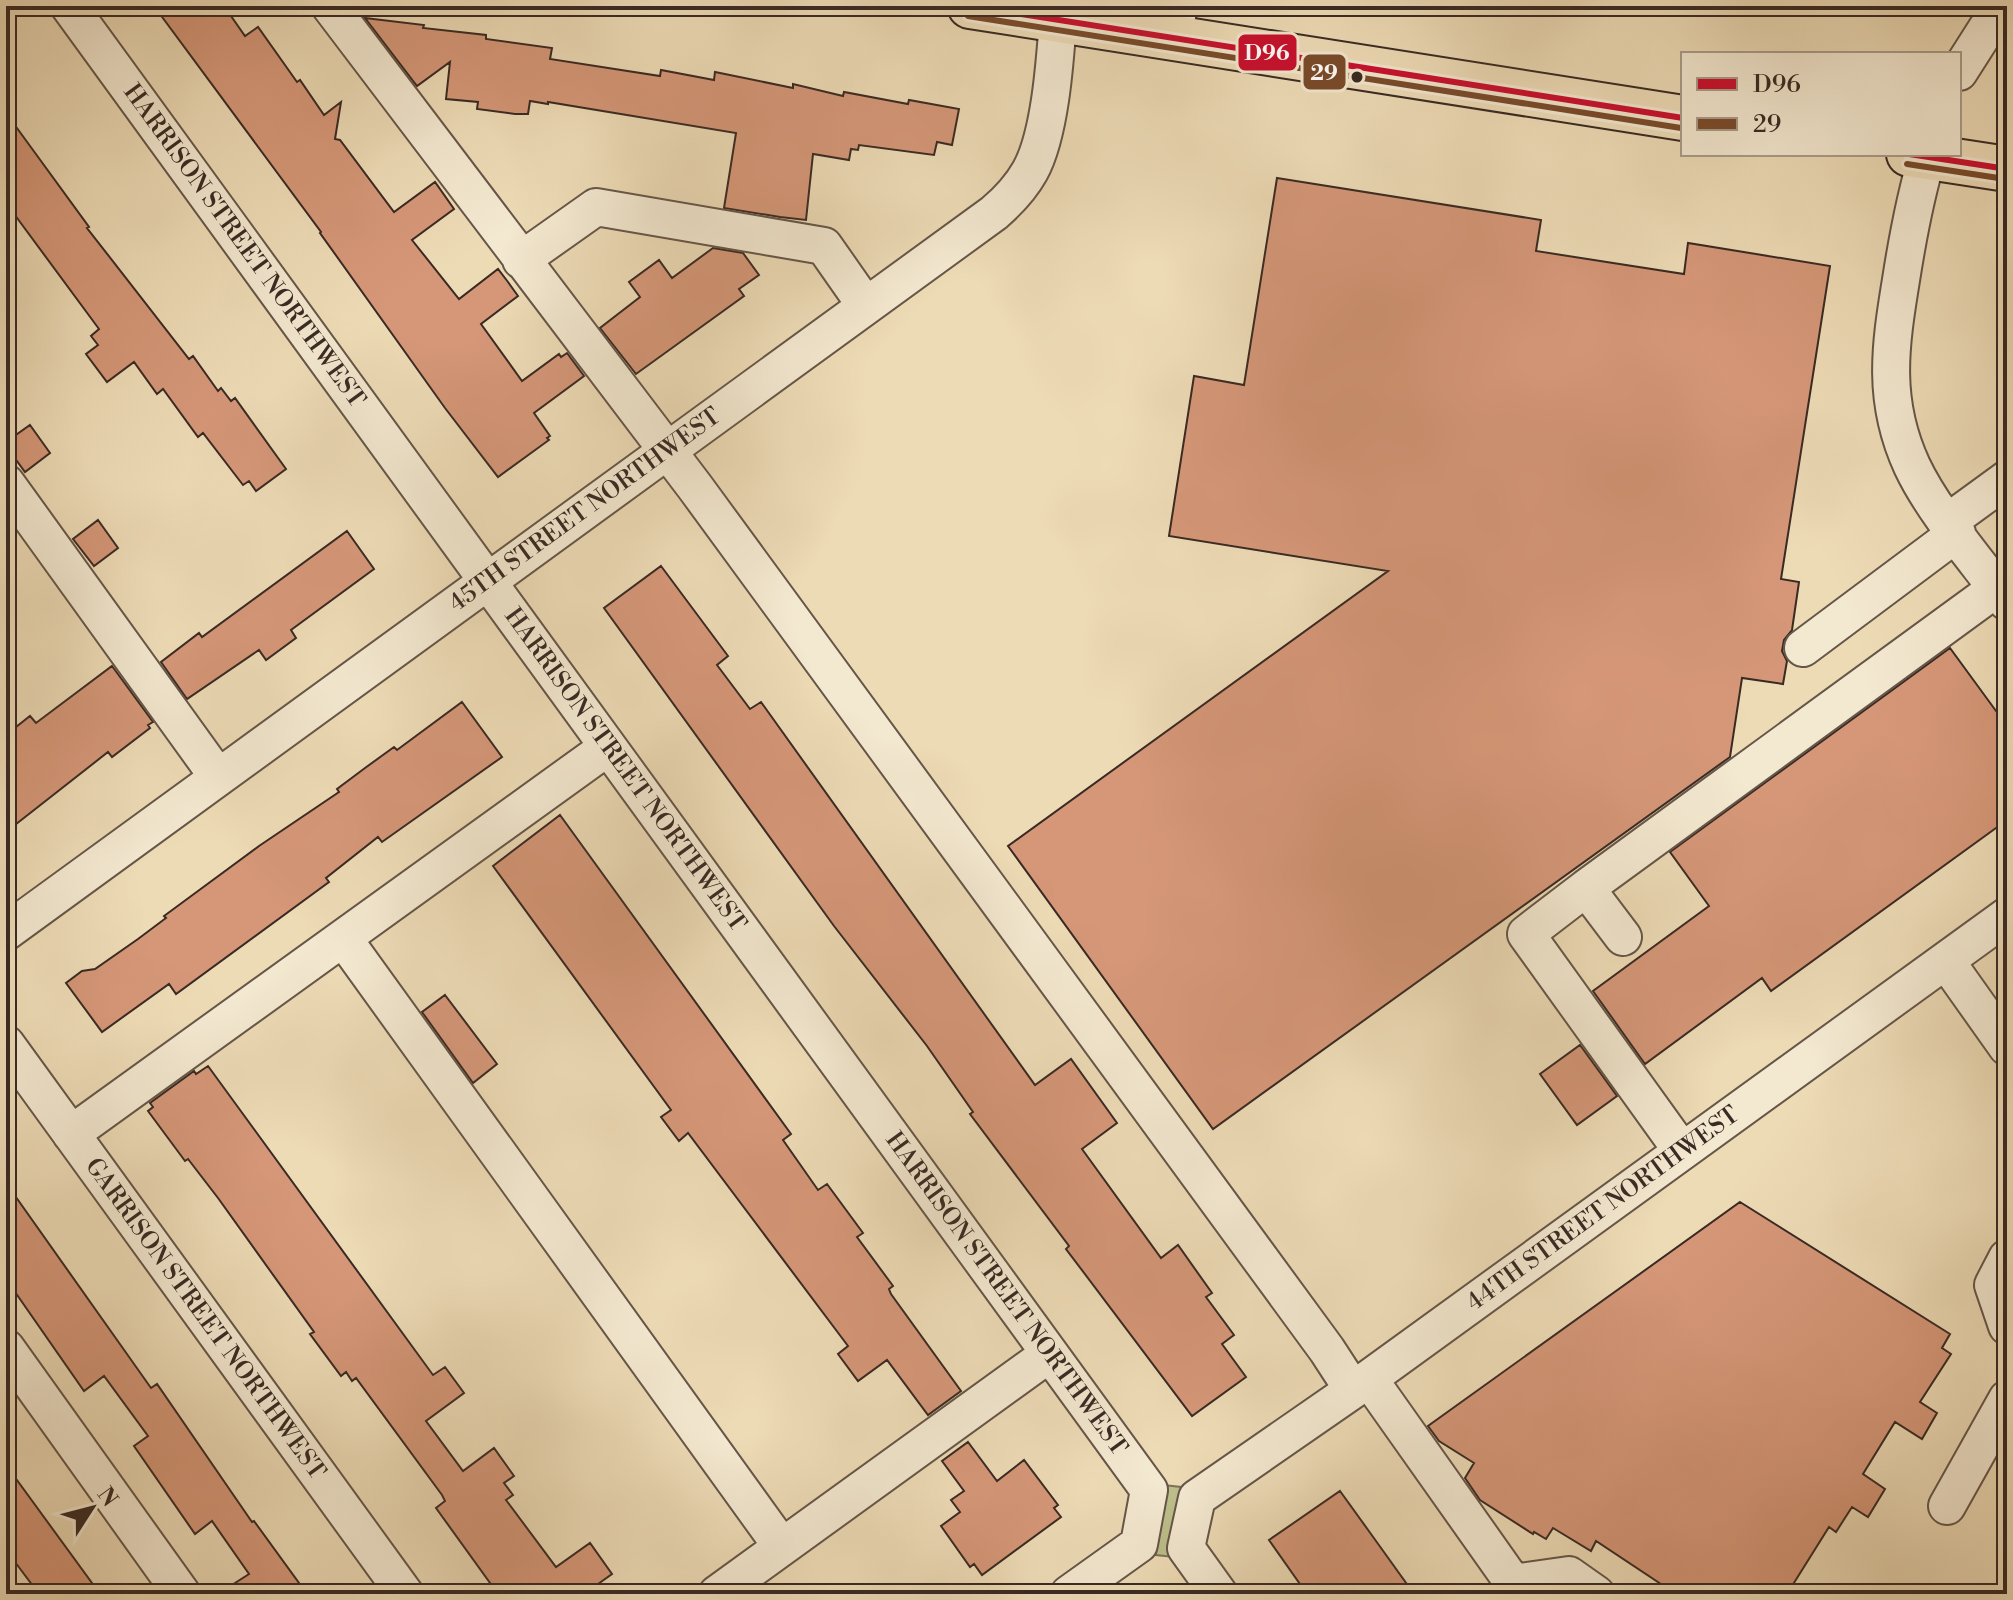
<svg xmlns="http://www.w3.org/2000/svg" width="2013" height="1600" font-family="'Libre Bodoni',serif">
  <rect width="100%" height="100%" fill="#eddbb6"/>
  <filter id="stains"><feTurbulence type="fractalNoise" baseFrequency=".0025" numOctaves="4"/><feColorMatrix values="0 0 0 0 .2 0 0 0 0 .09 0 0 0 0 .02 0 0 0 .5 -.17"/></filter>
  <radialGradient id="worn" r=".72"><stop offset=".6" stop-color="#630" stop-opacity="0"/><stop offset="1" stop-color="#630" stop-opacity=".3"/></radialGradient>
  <!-- green -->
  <path fill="#bcbf8b" stroke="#7a7458" stroke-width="2" d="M1163 1485 1181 1487 1174 1557 1156 1555Z"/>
  <!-- building -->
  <path fill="#d59778" stroke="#392a24" stroke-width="2" d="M154 6H224L245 36 258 27 297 82 300 80 324 115 341 102 335 139 340 140 394 212 435 182 454 209 412 240 459 299 498 269 508 282 518 296 481 324 522 381 559 354 561 357 567 353 584 376 534 413 550 436 547 438 549 440 498 477 445 408 320 233 321 232Z
    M365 18 424 25 423 28 486 35V39L552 48 550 59 660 76 661 70 714 80 715 72 793 88V84L843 96 844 92 908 104 909 100 959 109 952 145 937 142 934 155 859 145 858 150 851 149 849 160 813 154 806 220 780 217 724 208 736 133 548 102V104L530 101 528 114H515L477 109 478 102 446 99 450 62 417 86Z
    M6 113 89 227 87 228 189 359 193 356 218 391 221 388 231 401 235 398 286 469 256 491 249 481 243 485 203 433 198 437 163 389 157 394 134 362 107 382 86 354 98 345 91 336 99 329 6 203Z
    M1277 178 1541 220 1536 251 1684 274 1688 243 1830 266 1781 579 1799 582 1792 630 1784 640 1782 651 1787 661 1783 684 1742 678 1730 757 1213 1129 1008 846 1388 571 1169 536 1194 376 1244 385Z
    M713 248 743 253 759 275 739 289 744 296 636 374 600 328 640 297 629 282 659 260 672 278Z
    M30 425 50 453 25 472 6 446V442Z
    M98 520 118 548 94 566 73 539Z
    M347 531 374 569 291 630 296 638 266 660 259 650 187 699 161 662 199 633 202 637Z
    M661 566 728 656 717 665 750 709 761 702 1035 1085 1071 1059 1117 1123 1082 1149 1161 1258 1178 1245 1212 1293 1206 1297 1234 1335 1222 1344 1246 1377 1192 1416 1066 1249 1069 1246 970 1114 973 1112 927 1046 834 926 604 608Z
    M1950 648 2007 726V820L1771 991 1762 978 1645 1064 1593 991 1709 906 1670 852Z
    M112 666 153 722 148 725 150 728 112 757 108 752 6 832V735L30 716 36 723Z
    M462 702 502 757 382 842 378 837 326 878 329 882 176 994 169 984 102 1032 66 983 82 971 95 969 138 939 166 918 164 916 259 846 339 792 337 789 365 768 394 747 397 750Z
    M560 815 791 1134 783 1140 818 1190 827 1184 863 1233 857 1237 893 1286 889 1289 891 1294 961 1391 928 1415 887 1360 858 1381 838 1354 848 1346 688 1133 679 1141 661 1117 671 1110 493 866Z
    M445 995 497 1064 473 1083 422 1012Z
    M1580 1045 1617 1096 1577 1125 1540 1074Z
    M208 1066 433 1375 445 1367 464 1393 426 1421 463 1471 494 1448 514 1476 504 1483 513 1495 506 1500 556 1567 590 1543 612 1574 584 1594H498L436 1508 445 1501 442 1495 356 1378 352 1381 346 1372 341 1376 310 1334 314 1332 218 1198 188 1159 185 1161 148 1111 153 1107 150 1103 194 1071 196 1074Z
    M6 1183 151 1388 157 1384 252 1522 254 1521 307 1594H218L249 1574 212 1521 195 1534 134 1446 148 1436 104 1376 84 1391 6 1279Z
    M1740 1202 1950 1334 1942 1348 1951 1354 1920 1402 1937 1413 1922 1439 1895 1422 1863 1474 1885 1489 1868 1517 1852 1507 1836 1532 1829 1527 1787 1594H1676L1596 1541 1591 1551 1553 1528 1546 1539 1534 1532 1533 1534 1480 1500 1465 1478 1474 1463 1439 1441 1428 1426Z
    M968 1442 997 1481 1024 1460 1058 1505 1054 1508 1061 1517 982 1575 974 1564 970 1567 941 1526 960 1512 951 1500 964 1491 942 1461Z
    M6 1465 100 1594H39L6 1550Z
    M1340 1491 1371 1534 1414 1594H1307L1269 1540Z"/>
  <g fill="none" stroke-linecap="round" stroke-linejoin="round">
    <!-- minor casing -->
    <g stroke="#665648" stroke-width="40">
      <path id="minor" d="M69 6 1149 1490 1139 1544 1069 1594
        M330 6 695 487 1327 1350 1353 1390
        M1173 38 1179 6
        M1959 72 2001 6
        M1928 154C1915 197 1908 235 1901 280 1890 347 1882 401 1912 466 1933 511 1977 561 2007 602
        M521 260 596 207 824 246 866 306
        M6 483 218 777
        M1948 522 2007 479
        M1803 648 1957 533
        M1586 888 1526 934 1682 1151
        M6 932 994 213C1008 201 1021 187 1030 171 1050 135 1055 62 1058 19
        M1623 937 1586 888 1997 588
        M343 938 782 1547
        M1946 961 2007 1047
        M6 1044 405 1594
        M71 1134 608 747
        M2007 1258 1993 1285 2007 1326
        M6 1348 182 1594
        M1369 1379 1521 1594
        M1947 1506 2007 1399
        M1513 1583 1569 1575 1596 1594
        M717 1594 1049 1354
        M1219 1594 1186 1548 1197 1498 1353 1390 2007 916"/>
    </g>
    <!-- major casing -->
    <g stroke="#392a24" stroke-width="48">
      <path id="major" d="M970 6 1683 118
        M1909 154 2007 169"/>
    </g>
    <!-- path -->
    <path stroke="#392a24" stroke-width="5" stroke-dasharray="6 4" stroke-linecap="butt" d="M1497 13 1499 6"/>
    <!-- minor -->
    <use href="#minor" stroke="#f3e8d0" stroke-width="36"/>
    <!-- major -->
    <use href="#major" stroke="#eddbb6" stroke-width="44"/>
    <!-- bus-1 casing -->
    <g stroke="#f3e8d0" stroke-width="12">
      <path id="bus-1" d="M970 6 1683 118
        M1909 154 2007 169"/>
    </g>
    <!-- bus-2 casing -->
    <g stroke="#f3e8d0" stroke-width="12">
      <path id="bus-2" d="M968 16 1681 128
        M1907 164 2005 179"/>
    </g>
    <!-- bus-1 -->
    <use href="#bus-1" stroke="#c8102e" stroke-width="6"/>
    <!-- bus-2 -->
    <use href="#bus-2" stroke="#7a4b2a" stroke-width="6"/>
  </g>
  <!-- markers -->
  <circle fill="#392a24" stroke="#f3e8d0" stroke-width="3" cx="1357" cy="77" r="7"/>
  <g text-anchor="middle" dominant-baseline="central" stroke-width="6" stroke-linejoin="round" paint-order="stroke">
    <!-- street labels -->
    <g font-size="24" fill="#392a24" stroke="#f3e8d0">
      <text transform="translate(244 246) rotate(54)">HARRISON STREET NORTHWEST</text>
      <text transform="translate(585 510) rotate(-36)">45TH STREET NORTHWEST</text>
      <text transform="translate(625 770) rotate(54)">HARRISON STREET NORTHWEST</text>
      <text transform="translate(1603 1209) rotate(-36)">44TH STREET NORTHWEST</text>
      <text transform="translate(1006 1294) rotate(54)">HARRISON STREET NORTHWEST</text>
      <text transform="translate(205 1319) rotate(54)">GARRISON STREET NORTHWEST</text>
    </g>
  </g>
  <g stroke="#f3e8d0" stroke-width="3">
    <rect x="1237" y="33" width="61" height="39" rx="8" fill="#c8102e"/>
    <rect x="1302" y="53" width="45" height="38" rx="8" fill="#7a4b2a"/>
  </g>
  <g font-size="22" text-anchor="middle" font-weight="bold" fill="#fff">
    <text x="1267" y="60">D96</text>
    <text x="1324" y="80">29</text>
  </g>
  <!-- margin -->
  <rect width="2013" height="1600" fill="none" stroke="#eddbb6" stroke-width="32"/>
  <rect x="8" y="8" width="1997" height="1584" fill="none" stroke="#392a24" stroke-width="4"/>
  <rect x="16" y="16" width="1981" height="1568" fill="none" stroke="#392a24" stroke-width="2"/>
  <!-- legend -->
  <rect x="1681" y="52" width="280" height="104" fill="#f3e8d0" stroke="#a99c8b" stroke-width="2"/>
  <rect x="1697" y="78" width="40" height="12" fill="#c8102e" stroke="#a99c8b" stroke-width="2"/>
  <text x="1753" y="92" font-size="24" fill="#392a24">D96</text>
  <rect x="1697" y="118" width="40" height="12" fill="#7a4b2a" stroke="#a99c8b" stroke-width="2"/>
  <text x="1753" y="132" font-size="24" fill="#392a24">29</text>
  <!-- north arrow -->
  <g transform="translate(92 1508) rotate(54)" stroke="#f3e8d0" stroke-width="6" paint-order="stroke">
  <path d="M0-6L14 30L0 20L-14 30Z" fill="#392a24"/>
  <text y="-12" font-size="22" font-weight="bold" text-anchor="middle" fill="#392a24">N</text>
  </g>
  <rect width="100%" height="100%" filter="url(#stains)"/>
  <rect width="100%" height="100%" fill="url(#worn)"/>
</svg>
